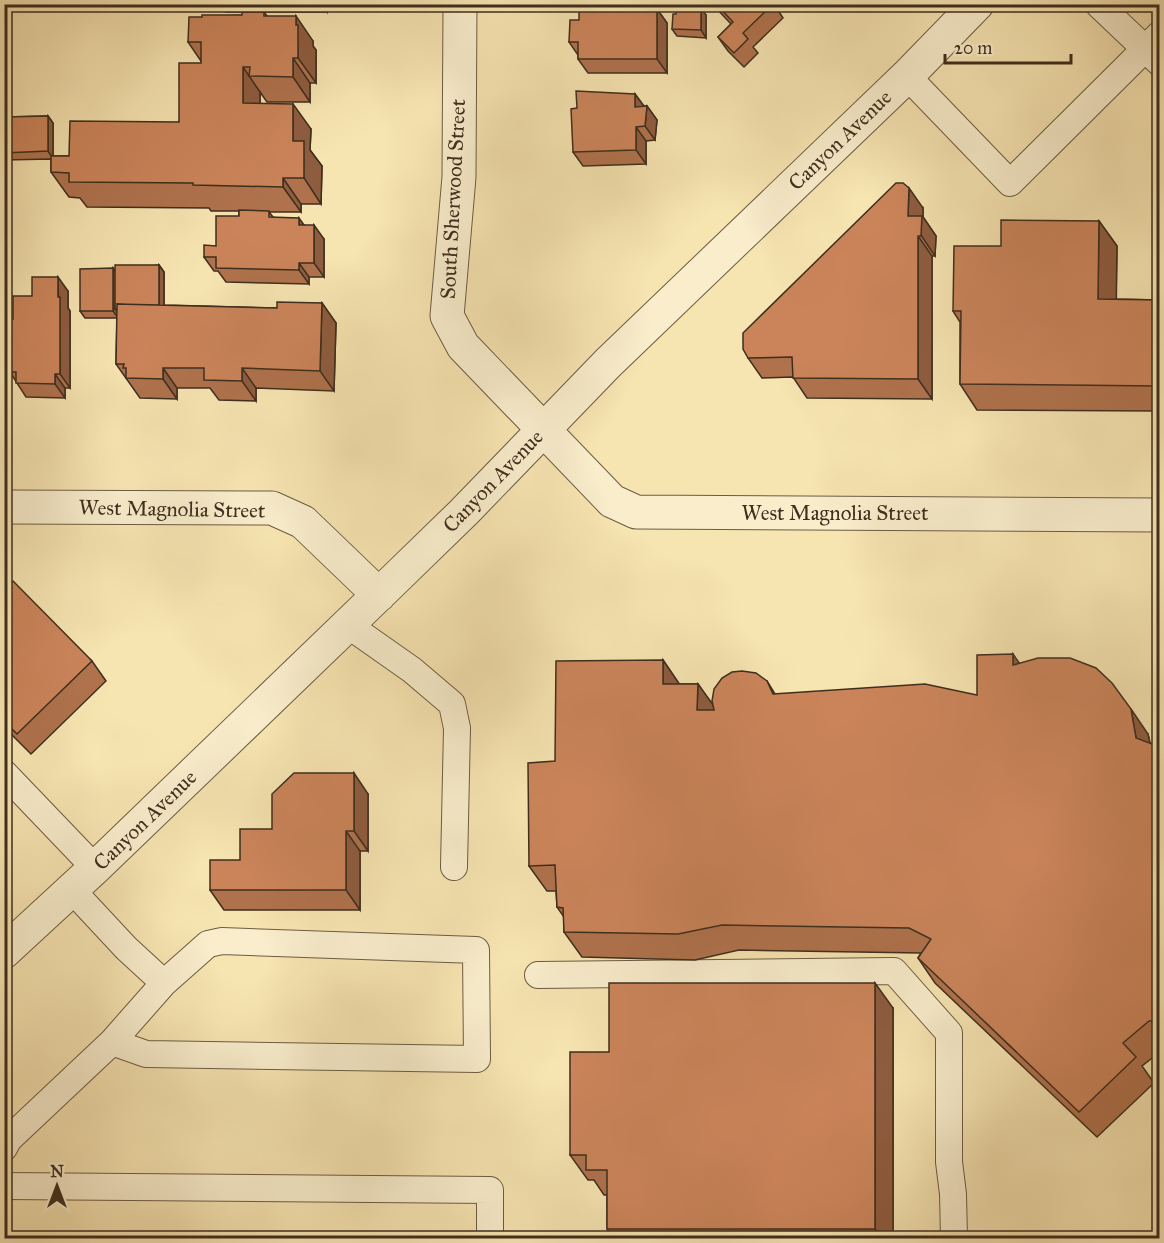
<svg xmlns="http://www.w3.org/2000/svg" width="1164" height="1243" font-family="'IM FELL Great Primer',serif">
  <rect width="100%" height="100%" fill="#f6e4b1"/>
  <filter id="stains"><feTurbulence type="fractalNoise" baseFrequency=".00333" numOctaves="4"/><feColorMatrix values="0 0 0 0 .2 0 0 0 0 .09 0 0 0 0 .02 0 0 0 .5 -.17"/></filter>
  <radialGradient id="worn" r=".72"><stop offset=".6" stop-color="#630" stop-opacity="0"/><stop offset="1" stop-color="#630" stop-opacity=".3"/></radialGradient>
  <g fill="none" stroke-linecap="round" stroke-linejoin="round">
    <!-- service casing -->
    <g stroke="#6c5c43" stroke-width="28">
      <path id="service" d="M1098 4 1160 63
        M907 76 1010 183 1160 34
        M348 625 412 670 452 704 457 728 454 867
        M4 773 95 868
        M72 890 126 948 164 983
        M538 975 894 971 949 1033V1162L953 1194 954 1238
        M4 1148 9 1139 112 1042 164 983 208 944 222 941 476 950 477 1059 146 1054 112 1042
        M4 1186 490 1190V1238"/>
    </g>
    <!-- minor casing -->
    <g stroke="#6c5c43" stroke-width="35">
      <path id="minor" d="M460 4 459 177 447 316 463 346 612 501 636 512 1160 515
        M4 507 272 508 303 522 379 595
        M4 952 95 868 394 580 464 512 608 363 907 76 977 4"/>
    </g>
    <!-- service -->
    <use href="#service" stroke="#f9edcc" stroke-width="26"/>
    <!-- minor -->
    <use href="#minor" stroke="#f9edcc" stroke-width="33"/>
  </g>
  <!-- wall -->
  <path fill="#af724d" stroke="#3e2e1e" stroke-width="1.5" d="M221 4H327V12H226Z
    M647 4 650 9H657L667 23V73H588L578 59V55L569 42 579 20Z
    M681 4H774L783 18 753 47 758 53 744 67 728 51 718 37 731 24 715 7H683Z
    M264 12 267 16 313 41V46L316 50V83H310V102H267L260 92V103L311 129 310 150 322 166 321 204H301V212H269L273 217 304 225 324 239V277H309V284L226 282 218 271H214L204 257 216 246 239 216V211H211L209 208 87 207 80 198 69 197 51 172V159L4 160V117L48 116 53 123V156H69L179 122 201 63V61L188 42 202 17 242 15Z
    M706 15V38L677 36 672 29Z
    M635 94 644 106H647L657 120 655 140 646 141V164L583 166 573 152Z
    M923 208V217L936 236 935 256H932V399L807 398 793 377 762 378 748 358Z
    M1099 221 1117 246 1116 299 1160 300V411L977 410 960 384V322L953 311 1001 246Z
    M159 265 164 272V305L277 308 322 303 336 323 334 391 256 388V401L219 400 210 388H177V399L140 398 116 364 117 318H85L80 311 113 268 115 271Z
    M68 291V308L70 311V388H65V398L26 397 10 372 13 319 32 296Z
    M4 589 92 661 106 681 31 754 4 727Z
    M663 660 679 684H698L713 706 767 681 775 694 977 695 1019 663 1148 734 1150 743 1160 747V1052L1142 1066 1154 1083 1097 1137 935 983 918 958 921 953 739 950 695 960 582 957 564 932V917L557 907 556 891H547L529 866 555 761Z
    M4 790 11 800 4 807Z
    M368 794V851H360V910H224L210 890 272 829Z
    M893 1008V1239H614L607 1229V1195H604L594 1180H588L570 1155 609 1052Z"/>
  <!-- shaded-wall -->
  <path fill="#8e5c3f" stroke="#3e2e1e" stroke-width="1.5" d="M322 4H327V12Z
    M701 8 706 15V38L701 30Z
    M657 9 667 23V73L657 59Z
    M296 16 313 41V46L316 50V83L298 58Z
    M293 58 310 83V102L293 77Z
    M243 67 260 92V128L243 103Z
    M635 94 645 108 635 107Z
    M293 104 311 129 310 150 322 166 321 204 304 178 293 141Z
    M647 106 657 120 655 140 645 126Z
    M48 116 53 123V159L48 151Z
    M636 127 646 141V164L636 150Z
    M283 178 301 204V212L283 187Z
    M909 188 923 208V217L936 236 935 256 908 216Z
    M299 218 309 232 299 225Z
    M1099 221 1117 246 1116 325 1098 299Z
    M314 225 324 239V277L314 263Z
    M918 236 932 256V399L918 379Z
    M299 263 309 277V284L299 270Z
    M159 265 164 272V316L159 309Z
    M113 268 118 275 115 309 118 313V318L113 311Z
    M58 277 68 291V308L70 311V388L60 374Z
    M322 303 336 323 334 391 320 371Z
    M163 368 177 388V399L163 379Z
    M242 368 256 388V401L242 381Z
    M55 374 65 388V398L55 384Z
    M1013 654 1031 680 1013 665Z
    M663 660 680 685 663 684Z
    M698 684 716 709 714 735 697 710Z
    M1131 709 1148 734 1154 763 1136 738Z
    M354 773 368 794V851L354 831Z
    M346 831 360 851V910L346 890Z
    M875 983 893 1008V1239H882L875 1229Z"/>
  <!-- building -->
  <path fill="#cb845a" stroke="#3e2e1e" stroke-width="1.5" d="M579 4H646V9H657V59H578V42H569L570 20H579Z
    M716 4H773L743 33 748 39 734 53 718 37 733 22Z
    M676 8H701V30L672 29 673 14H676Z
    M242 12H264V16H296V25H298V58H293V77L249 76 250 67H243V103L293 104V141H304V178H283V187L193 185V183L69 182V173L51 172V156H69L70 121 179 122V63H201V42H188L189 17H202V15H242Z
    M576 91 635 94V107L647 106 645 126 636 127V150L573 152 571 109 577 108Z
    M48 116V151L4 153V117Z
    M896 183H903L909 188 908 216H922L921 236H918V379L793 378 792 357 748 358 743 349V333Z
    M239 210 269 211V217L299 218V225H314V263H299V270L216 268V257H204V245L216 246V216H239Z
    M1001 220 1099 221 1098 299 1160 300V386L960 384 961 311H953L954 246H1001Z
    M115 265H159V305L117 304V309H115Z
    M113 268V311H80V269Z
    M32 277H58V297H60V374H55V384L16 383V372H10V319H13V296H32Z
    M277 302 322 303 320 371 242 368V381L204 380V368H163V379L126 378V368H123L124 364H116L117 304 277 308Z
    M13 581 92 661 17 734 4 721V589Z
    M1013 654V665L1038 658H1070L1096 668 1112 683 1131 709 1136 738 1160 747V1021H1149L1123 1043 1136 1057 1079 1112 918 958 931 939 909 928 722 925 678 934 564 932 563 908 557 907 555 865 529 866 528 763 555 761 556 661 663 660V684H698L697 710H714L712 701 714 689 722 678 732 672 742 671 756 673 767 681 773 694 925 684 977 695V655Z
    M294 773H354V831H346V890H210V860H240V829H272V794Z
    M609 983H875V1229H607V1170H586V1155H570V1052H609Z"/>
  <g text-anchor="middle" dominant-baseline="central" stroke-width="5" stroke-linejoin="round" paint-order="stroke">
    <!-- street labels -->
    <g font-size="21" fill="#3e2e1e" stroke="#f9edcc">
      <text transform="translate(840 140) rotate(-44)">Canyon Avenue</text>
      <text transform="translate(453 199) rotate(-87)">South Sherwood Street</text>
      <text transform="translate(493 481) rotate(-46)">Canyon Avenue</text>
      <text transform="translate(172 509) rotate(1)">West Magnolia Street</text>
      <text x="835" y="513">West Magnolia Street</text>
      <text transform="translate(145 820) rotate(-44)">Canyon Avenue</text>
    </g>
  </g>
  <!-- margin -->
  <rect width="1164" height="1243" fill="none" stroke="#f6e4b1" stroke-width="24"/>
  <rect x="6" y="6" width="1152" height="1231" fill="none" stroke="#3e2e1e" stroke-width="3"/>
  <rect x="12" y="12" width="1140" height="1219" fill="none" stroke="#3e2e1e" stroke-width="1.5"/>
  <!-- north arrow -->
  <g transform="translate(57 1186)" stroke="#f9edcc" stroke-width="4.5" paint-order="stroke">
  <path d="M0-4.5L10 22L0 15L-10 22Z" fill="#3e2e1e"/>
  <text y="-9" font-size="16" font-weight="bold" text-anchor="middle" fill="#3e2e1e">N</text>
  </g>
  <!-- scale -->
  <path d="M945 54v9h126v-9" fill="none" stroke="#3e2e1e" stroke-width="3"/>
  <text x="954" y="54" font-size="18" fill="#3e2e1e" stroke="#f9edcc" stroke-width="4.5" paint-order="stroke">20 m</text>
  <rect width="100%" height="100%" filter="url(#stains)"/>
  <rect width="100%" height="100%" fill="url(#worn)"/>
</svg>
